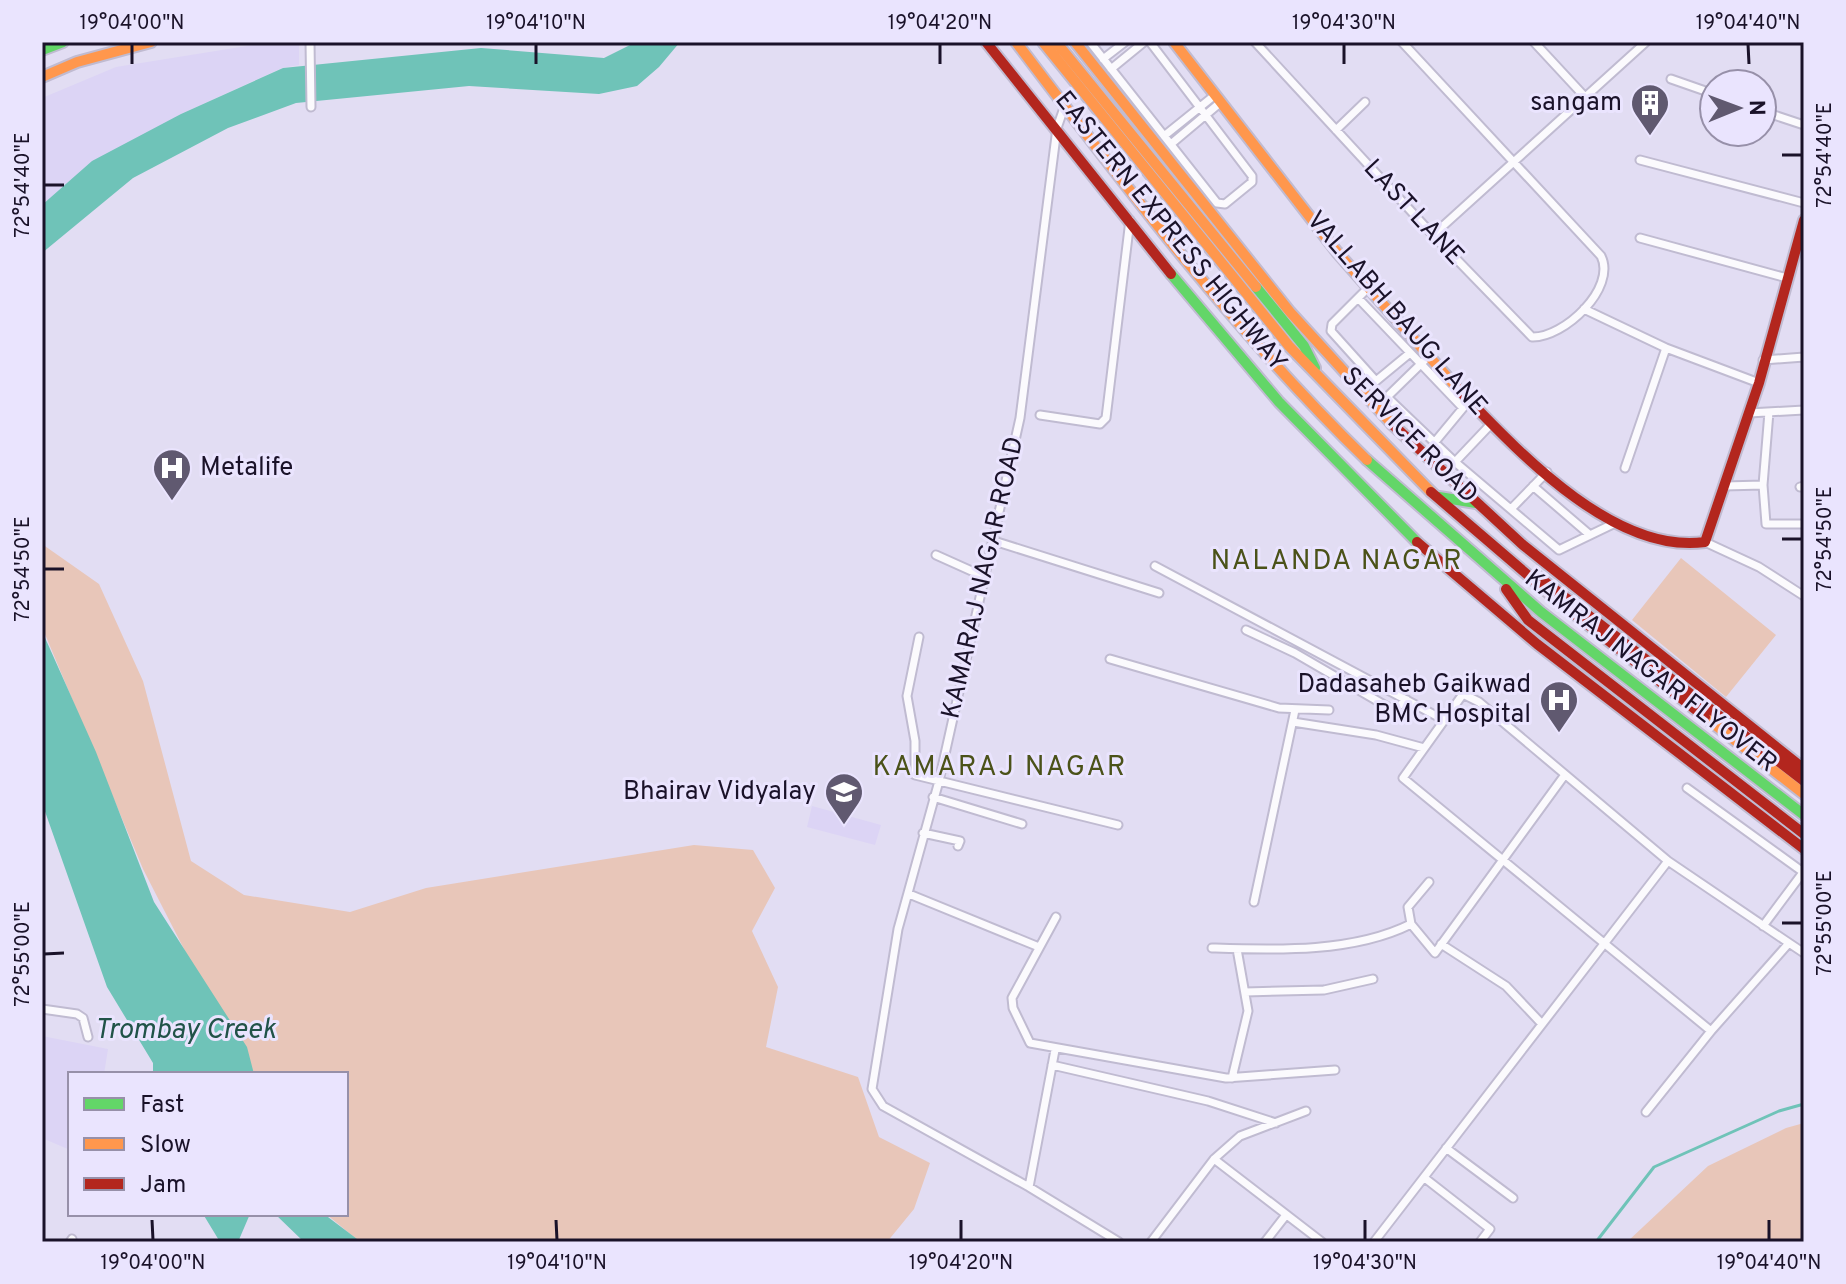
<svg xmlns="http://www.w3.org/2000/svg" width="1846" height="1284" font-family="Overpass,sans-serif">
  <rect width="100%" height="100%" fill="#e2ddf3"/>
  <!-- built -->
  <path fill="#dcd4f5" d="M272 42H299V65L282 68 181 114 42 205V98L116 67Z
    M812 806 881 825 875 845 807 827Z
    M42 1036 108 1049 104 1074H70V1150L42 1138Z"/>
  <!-- green -->
  <path fill="#e8c6b9" d="M42 544 99 584 143 681 191 861 244 895 350 912 426 888 694 845 753 850 775 888 752 931 778 987 766 1047 858 1077 879 1137 930 1163 914 1209 887 1242H360L326 1214H346V1074H248L143 869 42 627Z
    M1681 558 1776 635 1726 697 1632 620Z
    M1804 1123V1242H1627L1708 1166 1786 1128Z"/>
  <!-- water -->
  <path fill="#6fc3b8" d="M636 42H680L659 67 637 86 599 94 469 86 296 103 228 128 133 178 42 253V205L92 161 181 114 283 68 481 48 604 58Z
    M42 631 96 752 154 902 247 1047 254 1074H153V1063L107 987 42 803Z
    M203 1214H250L238 1242H220Z
    M275 1214H324L361 1242H304Z"/>
  <g fill="none" stroke-linecap="round" stroke-linejoin="round">
    <!-- stream -->
    <path stroke="#6fc3b8" stroke-width="3" d="M1596 1242 1654 1167 1779 1111 1804 1104"/>
    <!-- street casing -->
    <g stroke="#c0bbd1" stroke-width="11">
      <path id="street" d="M310 42 311 107
        M1090 42 1217 203 1225 204 1252 182V176L1150 42
        M1255 42 1433 235 1532 337C1564 338 1617 288 1601 256L1402 42
        M1534 42 1585 97
        M1103 59 1125 42
        M1111 69 1144 42
        M1671 79 1714 94
        M1065 105 1057 128 1020 418 939 781 898 929 872 1089 883 1106 1029 1187 1119 1242
        M1762 111 1804 125
        M1336 130 1365 102
        M1164 136 1215 95
        M1171 144 1221 102
        M1640 160 1804 203
        M1433 235 1646 42
        M1640 238 1787 278
        M1367 289 1332 324 1331 331 1376 381 1410 353
        M1358 298 1463 408 1434 443
        M1584 309 1666 348 1759 383
        M1428 357 1387 397 1455 462 1559 550 1613 524
        M1763 360 1804 357
        M1749 413 1804 410
        M1040 415 1100 424 1106 418 1130 220
        M1455 462 1492 423
        M1625 468 1666 348
        M1763 485 1769 412
        M1533 486 1590 535
        M1724 486 1763 485 1766 524H1804
        M1800 487 1804 486
        M1511 509 1547 472
        M994 541 1159 593
        M1705 542 1759 567 1804 596
        M936 555 985 577
        M1155 566 1444 720
        M1246 630 1295 653 1393 710 1407 700
        M919 637 907 696 915 741V775L1118 825
        M1110 659 1279 708 1329 710
        M1293 722 1376 735 1424 748
        M1687 788 1803 872
        M933 797 1022 824
        M923 833 960 841 958 846
        M909 894 1039 947
        M1254 902 1295 710
        M1056 917 1012 998 1013 1008 1030 1043 1226 1078 1335 1070
        M1411 924 1435 953 1564 776
        M1763 926 1804 871
        M1789 943 1804 953
        M1441 944 1506 986 1542 1024
        M1212 948C1276 950 1353 953 1411 924L1408 907 1429 882
        M1245 992 1324 990 1373 979
        M42 1009 77 1014 83 1018 88 1037
        M1052 1065 1208 1101 1276 1123
        M1232 1078 1248 1011 1237 949
        M1646 1112 1711 1031 1789 943 1668 861 1479 702 1463 694 1403 778 1711 1031
        M1446 1148 1513 1198
        M1214 1159 1322 1242
        M1426 1179 1490 1229 1480 1242
        M1029 1187 1055 1050
        M70 1242 72 1239
        M1151 1242 1214 1159 1240 1136 1306 1111
        M1265 1242 1286 1215
        M1374 1242 1668 861"/>
    </g>
    <!-- fast casing -->
    <g stroke="#c0bbd1" stroke-width="14">
      <path id="fast" d="M42 50 63 42
        M1171 274 1279 402 1417 542
        M1256 287 1304 346 1315 368
        M1367 460 1541 612 1804 815
        M1439 497 1476 503"/>
    </g>
    <!-- slow casing -->
    <g stroke="#c0bbd1" stroke-width="14">
      <path id="slow" d="M1016 42C1126 187 1236 333 1367 460
        M1043 42 1289 346 1431 492
        M1056 42 1256 287
        M1075 42 1290 312 1392 424
        M1174 42 1337 252 1457 388
        M42 77 77 62 151 42
        M1705 717 1804 794"/>
    </g>
    <!-- jam casing -->
    <g stroke="#c0bbd1" stroke-width="14">
      <path id="jam" d="M986 42 1171 274
        M1457 388C1516 449 1613 555 1705 542L1759 383 1804 220
        M1392 424 1523 545 1804 769
        M1431 492 1557 600 1705 717
        M1417 542 1537 644 1804 849
        M1536 575 1804 781
        M1506 589 1528 620 1804 834"/>
    </g>
    <!-- street -->
    <use href="#street" stroke="#fbfafd" stroke-width="7"/>
    <!-- fast -->
    <use href="#fast" stroke="#63d668" stroke-width="10"/>
    <!-- slow -->
    <use href="#slow" stroke="#ff974d" stroke-width="10"/>
    <!-- jam -->
    <use href="#jam" stroke="#b3261e" stroke-width="10"/>
  </g>
  <!-- ticks -->
  <path fill="none" stroke="#1a1229" stroke-width="3" d="M132 44V64M536 44V64M940 44V64M1344 44V64M1748 44 1749 64M1782 155H1802M44 185H64M1782 539H1802M44 569H64M1782 923H1802M44 954 64 953M152 1220 153 1240M556 1220 557 1240M961 1220V1240M1365 1220V1240M1769 1220V1240"/>
  <!-- icons -->
  <defs>
    <g id="building-pin" transform="scale(2)"><path d="M0 17L-7.5 6A9.5 9.5 0 1 1 7.5 6Z" fill="#605970" stroke="#eae4fe"/><path d="M-4-6H4V6H1V3H-1V6H-4ZM-2.5-4.3h1.7v1.8h-1.7ZM.8-4.3h1.7v1.8H.8ZM-2.5-1h1.7V.8h-1.7ZM.8-1h1.7V.8H.8Z" fill="#fff"/></g>
    <g id="hospital-pin" transform="scale(2)"><path d="M0 17L-7.5 6A9.5 9.5 0 1 1 7.5 6Z" fill="#605970" stroke="#eae4fe"/><path d="M-5-5h3v3.5h4V-5h3V5h-3V1.5h-4V5h-3Z" fill="#fff"/></g>
    <g id="school-pin" transform="scale(2)"><path d="M0 17L-7.5 6A9.5 9.5 0 1 1 7.5 6Z" fill="#605970" stroke="#eae4fe"/><path d="M0-5L7-2L0 1L-7-2ZM-4 1L0 2.5L4 1V4Q0 6-4 4Z" fill="#fff"/></g>
  </defs>
  <g fill-rule="evenodd">
    <use href="#building-pin" x="1650" y="103"/>
    <use href="#hospital-pin" x="172" y="468"/>
    <use href="#hospital-pin" x="1559" y="700"/>
    <use href="#school-pin" x="844" y="792"/>
  </g>
  <g text-anchor="middle" dominant-baseline="central" stroke-width="6" stroke-linejoin="round" paint-order="stroke">
    <!-- poi labels -->
    <g font-size="26" fill="#1a1229" stroke="#eae4fe" text-anchor="end">
      <text x="1622" y="103">sangam</text>
      <text x="200" y="468" text-anchor="start">Metalife</text>
      <text x="1531" y="685">Dadasaheb Gaikwad<tspan x="1531" dy="30">BMC Hospital</tspan></text>
      <text x="816" y="792">Bhairav Vidyalay</text>
    </g>
    <!-- street labels -->
    <g font-size="26" fill="#1a1229" stroke="#eae4fe">
      <text transform="translate(1413 213) rotate(47)">LAST LANE</text>
      <text transform="translate(1170 232) rotate(51)">EASTERN EXPRESS HIGHWAY</text>
      <text transform="translate(1396 314) rotate(49)">VALLABH BAUG LANE</text>
      <text transform="translate(1409 436) rotate(45)">SERVICE ROAD</text>
      <text transform="translate(984 578) rotate(-77)">KAMARAJ NAGAR ROAD</text>
      <text transform="translate(1650 672) rotate(38)">KAMRAJ NAGAR FLYOVER</text>
    </g>
    <!-- neighbourhood labels -->
    <g font-size="28" letter-spacing="2" fill="#4b5219" stroke="#eae4fe">
      <text x="1337" y="562">NALANDA NAGAR</text>
      <text x="1000" y="768">KAMARAJ NAGAR</text>
    </g>
    <!-- water labels -->
    <g font-size="28" font-style="italic" fill="#215348" stroke="#eae4fe">
      <text x="185" y="1031">Trombay Creek</text>
    </g>
  </g>
  <!-- border -->
  <rect width="1846" height="1284" fill="none" stroke="#eae4fe" stroke-width="88"/>
  <!-- legend -->
  <rect x="68" y="1072" width="280" height="144" fill="#eae4fe" stroke="#9790a9" stroke-width="2"/>
  <rect x="84" y="1098" width="40" height="12" fill="#63d668" stroke="#9790a9" stroke-width="2"/>
  <text x="140" y="1112" font-size="24" fill="#1a1229">Fast</text>
  <rect x="84" y="1138" width="40" height="12" fill="#ff974d" stroke="#9790a9" stroke-width="2"/>
  <text x="140" y="1152" font-size="24" fill="#1a1229">Slow</text>
  <rect x="84" y="1178" width="40" height="12" fill="#b3261e" stroke="#9790a9" stroke-width="2"/>
  <text x="140" y="1192" font-size="24" fill="#1a1229">Jam</text>
  <!-- north arrow -->
  <g transform="translate(1738 108) rotate(89)"><circle r="38" fill="#eae4fe" stroke="#9790a9" stroke-width="2"/>
  <path d="M0-6L14 30L0 20L-14 30Z" fill="#605970"/>
  <text y="-12" font-size="22" font-weight="bold" text-anchor="middle" fill="#1a1229">N</text>
  </g>
  <rect x="44" y="44" width="1758" height="1196" fill="none" stroke="#1a1229" stroke-width="3"/>
  <g font-size="20" text-anchor="middle" fill="#1a1229">
    <text x="132" y="29">19°04'00"N</text>
    <text x="536" y="29">19°04'10"N</text>
    <text x="940" y="29">19°04'20"N</text>
    <text x="1344" y="29">19°04'30"N</text>
    <text x="1748" y="29">19°04'40"N</text>
    <text transform="translate(1824 155) rotate(-90)" y="7">72°54'40"E</text>
    <text transform="translate(22 185) rotate(-90)" y="7">72°54'40"E</text>
    <text transform="translate(1824 539) rotate(-90)" y="7">72°54'50"E</text>
    <text transform="translate(22 569) rotate(-90)" y="7">72°54'50"E</text>
    <text transform="translate(1824 923) rotate(-90)" y="7">72°55'00"E</text>
    <text transform="translate(22 954) rotate(-90)" y="7">72°55'00"E</text>
    <text x="153" y="1269">19°04'00"N</text>
    <text x="557" y="1269">19°04'10"N</text>
    <text x="961" y="1269">19°04'20"N</text>
    <text x="1365" y="1269">19°04'30"N</text>
    <text x="1769" y="1269">19°04'40"N</text>
  </g>
</svg>
